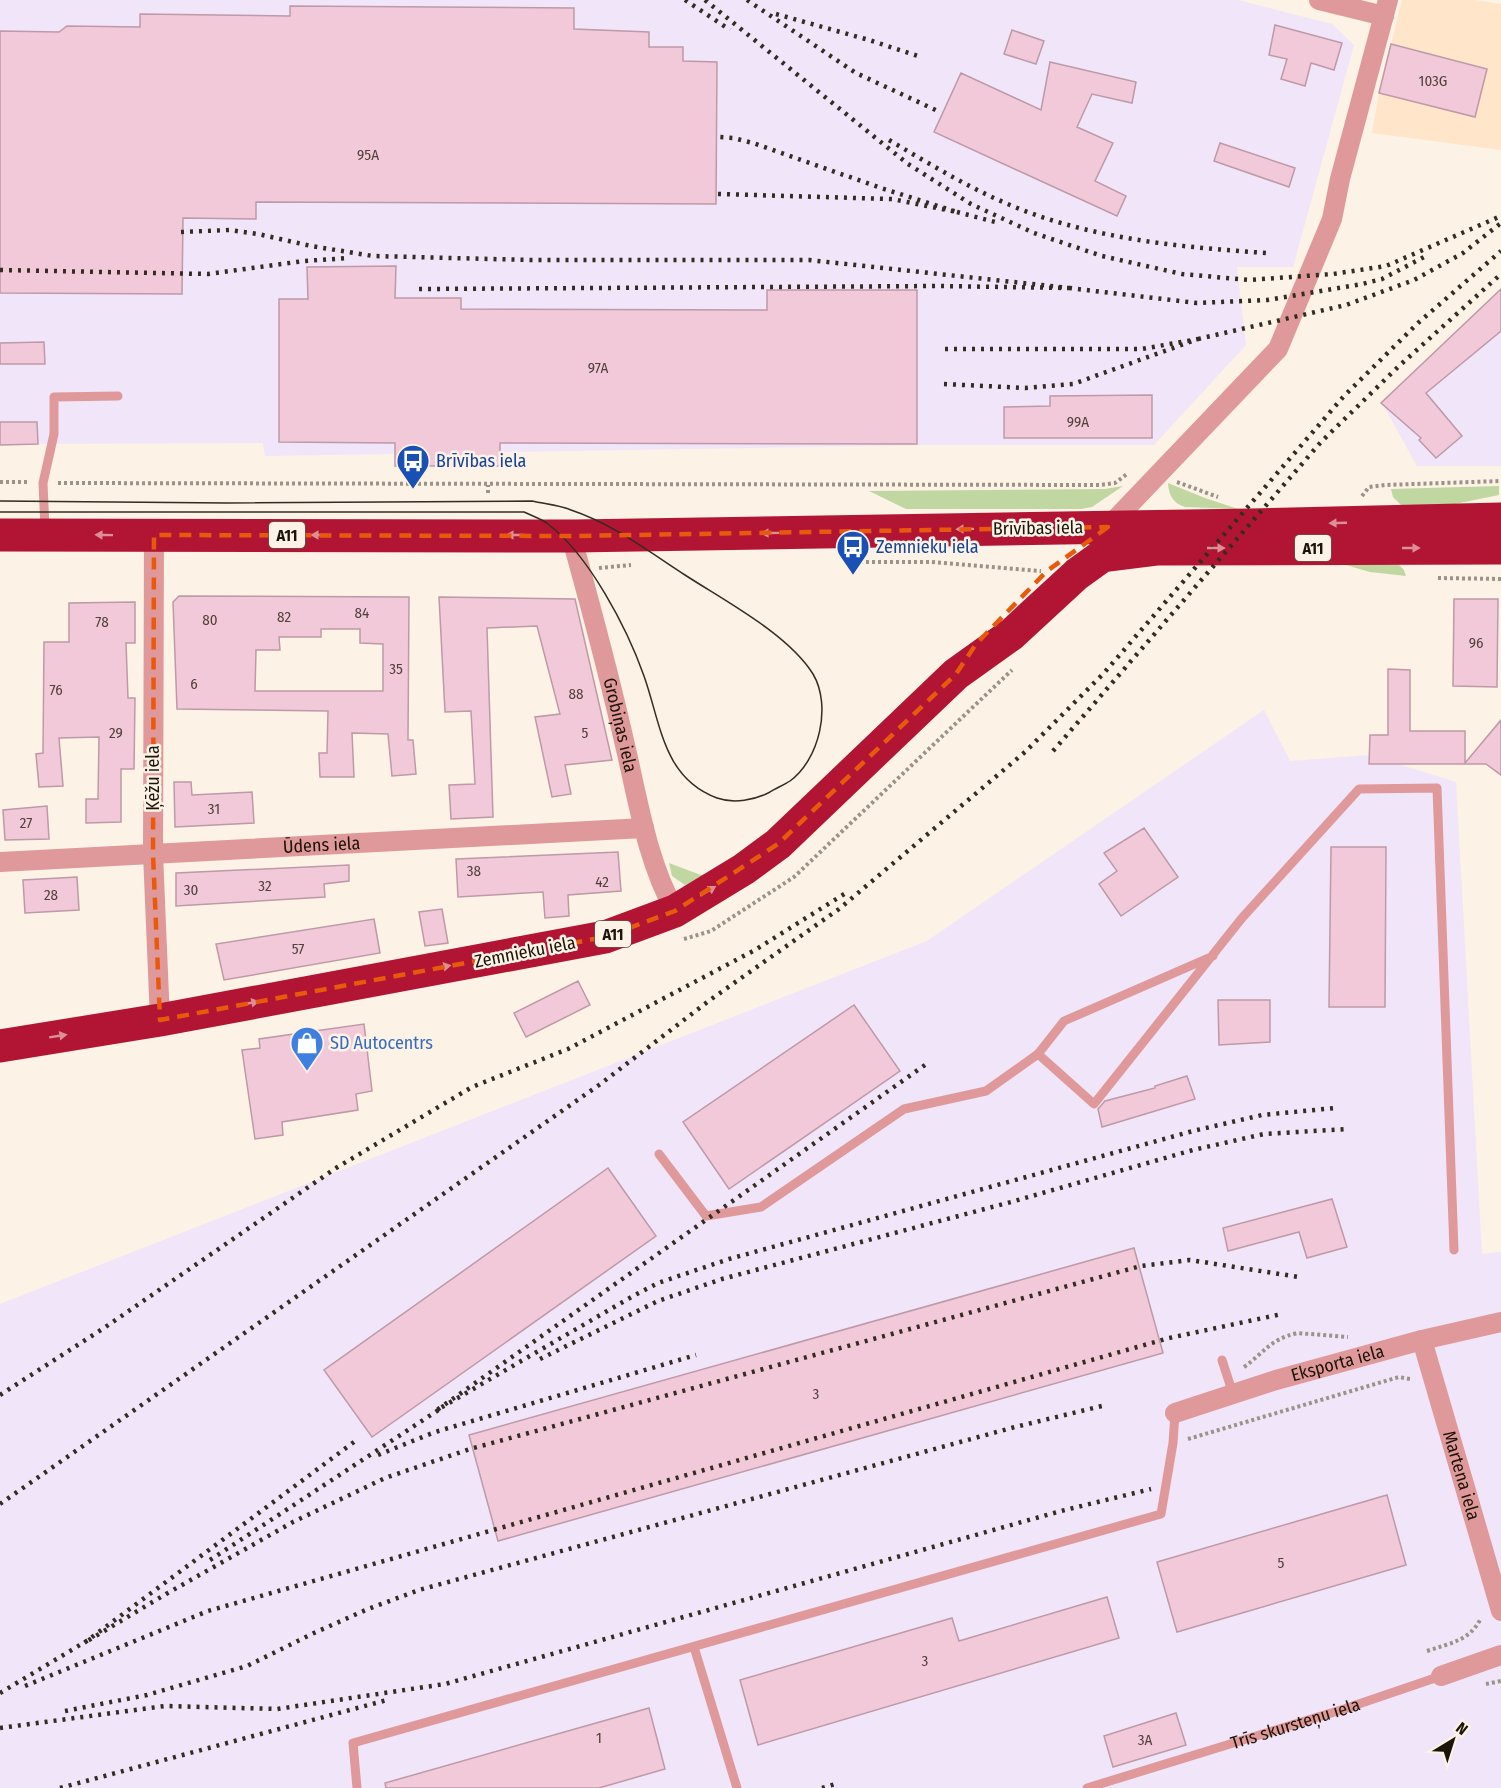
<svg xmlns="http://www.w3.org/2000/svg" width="1501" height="1788" font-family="'Fira Sans Condensed',sans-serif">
  <rect width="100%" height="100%" fill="#fcf2e6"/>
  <!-- built -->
  <path fill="#ffe5ca" d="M1402 0H1475L1501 4V150L1372 133 1379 93Z"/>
  <!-- industrial -->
  <path fill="#f0e5f9" d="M0 0H1238L1332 24 1354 45 1293 267H1237L1246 345 1154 445H930L265 456 263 443 0 444Z
    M1501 297V466H1417L1382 403Z
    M1264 710 1290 761 1369 755 1456 782 1482 1254 1501 1252V1788H0V1304L927 941Z"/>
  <!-- green -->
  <path fill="#c0d7a1" d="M1168 483 1205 498 1238 509 1185 507C1173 503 1169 496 1168 483Z
    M1123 486 1092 507 1081 509H906L869 491 1105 489Z
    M1499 486V495L1445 506 1404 508 1393 497 1391 489Z
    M1325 559 1399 565 1404 570 1406 576 1370 572Z
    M669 863 701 875 711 874 692 884 685 885 672 876Z"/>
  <!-- building -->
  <path fill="#f2c9d8" stroke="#be99a7" stroke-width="1.5" fill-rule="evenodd" d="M290 6 574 8V29L649 32V47H683V61L717 62 716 204 256 202V219L183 218 182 294 0 293V31L59 32 67 26 140 27V14L290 16Z
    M1275 25 1342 43 1334 70 1311 63 1305 86 1281 79 1287 59 1269 55Z
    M1012 30 1044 41 1036 64 1004 54Z
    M1391 44 1487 69 1475 117 1379 93Z
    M1050 62 1136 82 1132 103 1092 94 1077 127 1113 143 1095 181 1126 196 1117 216 934 132 961 73 1041 110Z
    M1220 143 1295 168 1289 187 1214 161Z
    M396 266 395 298H461V309L767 310V290H917V444L500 443V466H395V443L279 442V299H308L307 267Z
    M1501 289V331L1426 393 1462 436 1436 458 1419 440 1421 438 1381 403Z
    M44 342 45 364H0V343Z
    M1152 395V438H1004V407L1050 406V396Z
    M0 422H37L38 444 0 445Z
    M179 596 409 597 408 740H413L416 774 392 776 388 734 352 733 354 777H320L319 753H327L328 711 177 709 173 602ZM321 629H360V643L383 644V691H255L256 650H280L279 637H321Z
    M439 597 575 599 612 760 565 765 571 794 552 797 535 717 560 714 537 626 487 628 493 817 451 819 449 785 475 784 471 711 445 712Z
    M1454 599H1498L1497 687 1453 686Z
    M135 602V643H126L128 698H135L134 769H121V822L86 823V799H98L99 737 59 738 63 786 39 787 36 754 43 753 44 642H69V603Z
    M1388 669 1410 670V731H1465V763L1501 720V775L1486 764H1369L1370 735H1388Z
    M174 782H191L192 795 252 792 254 823 175 827Z
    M47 806 49 839 5 840 3 810Z
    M1144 828 1178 877 1121 916 1099 884 1117 871 1104 853Z
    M1331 847H1386L1385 1007H1329Z
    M618 852 621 891 568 895 569 916 545 918 543 892 458 897 456 859Z
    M349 865V881L324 884 325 897 176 906V873Z
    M77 877 79 910 25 913 23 880Z
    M442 909 448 943 425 946 419 912Z
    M374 919 380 953 224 980 216 944Z
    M578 981 590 1005 526 1037 514 1013Z
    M1218 1000H1270V1042L1219 1045Z
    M854 1005 900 1071 729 1189 683 1122Z
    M364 1024 372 1091 356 1094 358 1110 282 1122 283 1135 255 1139 242 1050 260 1048 259 1039Z
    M1187 1076 1195 1099 1102 1127 1098 1109 1105 1101 1155 1088V1086Z
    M608 1168 656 1236 372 1437 324 1370Z
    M1332 1199 1347 1247 1307 1258 1299 1232 1228 1251 1223 1228Z
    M1134 1248 1163 1353 498 1541 469 1435Z
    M1387 1495 1406 1565 1177 1632 1157 1562Z
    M1107 1597 1119 1638 758 1745 740 1680 952 1618 959 1641Z
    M649 1708 665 1769 599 1788H386L385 1783Z
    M1176 1713 1186 1745 1113 1767 1104 1736Z"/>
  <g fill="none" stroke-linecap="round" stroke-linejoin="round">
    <!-- path -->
    <path stroke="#9c9287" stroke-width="4" stroke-dasharray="3 3" stroke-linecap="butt" d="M0 482H29
      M1177 482 1218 497
      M58 483 1100 485 1115 483 1127 474
      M488 493V485
      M1362 496 1369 487 1385 485 1501 481
      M854 562H932L1041 571
      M599 568 631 565
      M1438 578 1501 579
      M684 939 711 931 794 877 1012 670
      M1244 1367C1265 1352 1269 1340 1297 1333L1348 1337
      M1188 1439 1399 1377 1410 1379
      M1427 1651C1450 1643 1470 1641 1481 1618
      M1486 1684 1501 1681"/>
    <!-- lane -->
    <g stroke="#df999a" stroke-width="9">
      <path d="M45 529 43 483 54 434V397L118 396"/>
      <path d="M1213 956 1064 1021 1038 1054 1094 1104 1242 918 1359 789 1437 788 1454 1250"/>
      <path d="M659 1154 706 1216 761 1207 904 1109 986 1091 1038 1054"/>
      <path d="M1222 1360 1233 1394"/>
      <path d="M694 1647 737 1788"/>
      <path d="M357 1788 353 1743 1161 1514 1173 1443 1175 1413"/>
      <path id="s1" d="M1087 1788 1344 1709 1441 1676"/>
    </g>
    <!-- street -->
    <g stroke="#df999a" stroke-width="20">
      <path d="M1319 0 1384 16"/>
      <path d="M1108 527 1278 349 1332 219 1340 179 1388 0"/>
      <path d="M154 535 153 854 160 1020"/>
      <path id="s2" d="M574 536 575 550C593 615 610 679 625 745 638 800 647 861 675 911"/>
      <path id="s3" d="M0 862 644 828"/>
      <path id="s4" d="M1422 1340 1501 1611"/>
      <path id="s5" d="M1175 1413 1276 1380 1422 1340 1501 1322"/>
      <path d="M1441 1676 1501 1655"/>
    </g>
    <!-- highway -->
    <path stroke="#b21534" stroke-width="33" d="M0 535 574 536 1250 525 1501 519
      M0 1046 160 1020 605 937 675 911 744 869 778 844 956 674 1012 634 1077 574 1102 556 1158 549 1501 548"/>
    <!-- tram -->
    <path stroke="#342b21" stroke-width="1.5" d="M0 501 227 503 532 501C545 504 559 505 571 510 613 524 648 551 685 575 725 601 788 634 813 674 832 706 819 760 790 781 784 785 776 788 770 792 755 800 734 804 717 798 663 778 661 724 644 676 627 628 589 555 548 524 542 519 532 516 524 512H0"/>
    <!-- rail -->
    <path stroke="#342b21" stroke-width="4.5" stroke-dasharray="3 6" stroke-linecap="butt" d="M685 0 730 30
      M705 0 908 164 971 204 1034 233 1102 256 1182 274 1249 280 1333 274 1386 266 1501 216
      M747 0 856 73 940 112
      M776 14 869 40 921 57
      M889 140C928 163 967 187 1010 205 1091 239 1179 247 1266 253
      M718 194 892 199 957 212 881 188 753 143 733 138 719 137
      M957 212 999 223
      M181 232 229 230 258 234 311 246 373 256 531 260H809L1069 288 938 286 419 289
      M0 270 208 274 304 261 349 258
      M1069 288 1197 303 1267 300 1362 284 1382 279 1424 257
      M1198 339 1346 305 1414 280 1463 253 1501 223
      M944 384 1025 388 1073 384 1198 339 1142 349H944
      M1053 751 1321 442 1399 366 1501 274
      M925 1065 437 1410 633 1296 658 1283 729 1259 1193 1131 1262 1115 1335 1108
      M540 1359 658 1301 722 1279 1011 1202 1193 1150 1264 1134 1347 1129
      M0 1395 104 1328 336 1168 472 1087 568 1049 755 950 849 891
      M354 1442 84 1643 166 1594 293 1522 385 1478 470 1449 1141 1266 1190 1260 1299 1277
      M378 1455 435 1432 696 1355
      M0 1504 599 1085 710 1000 839 909 1025 752 1104 673 1344 396 1418 323 1501 251
      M210 1560 443 1407
      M25 1686 208 1611 1169 1338 1282 1314
      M0 1693 90 1639
      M65 1711 147 1695 247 1666 314 1633 368 1609 419 1590 1015 1427 1102 1406
      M0 1728 165 1706 277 1709 445 1684 1061 1511 1151 1489
      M60 1788 387 1700
      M822 1788 839 1783"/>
  </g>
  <!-- one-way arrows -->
  <defs><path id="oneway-solid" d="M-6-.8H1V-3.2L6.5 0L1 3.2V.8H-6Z" transform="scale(1.5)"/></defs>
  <g fill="#db8f96">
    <use href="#oneway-solid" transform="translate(1338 523) rotate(178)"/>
    <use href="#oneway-solid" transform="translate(965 529) rotate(179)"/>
    <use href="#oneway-solid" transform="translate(770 533) rotate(179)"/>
    <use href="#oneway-solid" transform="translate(104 535) rotate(-179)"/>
    <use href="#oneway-solid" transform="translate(320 535) rotate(180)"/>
    <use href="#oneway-solid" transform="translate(515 535) rotate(-180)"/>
    <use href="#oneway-solid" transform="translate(1216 548)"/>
    <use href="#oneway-solid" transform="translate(1411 548)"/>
    <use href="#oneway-solid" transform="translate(708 891) rotate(-31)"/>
    <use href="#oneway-solid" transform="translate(442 967) rotate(-11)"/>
    <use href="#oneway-solid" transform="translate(250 1003) rotate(-11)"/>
    <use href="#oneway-solid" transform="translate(58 1036) rotate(-9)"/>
  </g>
  <!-- marked area -->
  <path fill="none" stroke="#e8590c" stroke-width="4.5" stroke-dasharray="12 8" stroke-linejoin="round" d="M1108 527 1047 571 976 644 956 674 778 844 675 911 605 937 160 1020 153 854 154 535 574 536Z"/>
  <!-- icons -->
  <defs>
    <g id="bus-pin" transform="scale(1.725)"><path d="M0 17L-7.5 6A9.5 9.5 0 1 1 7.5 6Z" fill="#1a4fb4" stroke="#fcf2e6"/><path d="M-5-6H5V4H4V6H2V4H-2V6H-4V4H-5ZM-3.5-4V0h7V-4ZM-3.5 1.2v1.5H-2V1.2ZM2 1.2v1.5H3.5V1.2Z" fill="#fff"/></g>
    <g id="shop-pin" transform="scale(1.725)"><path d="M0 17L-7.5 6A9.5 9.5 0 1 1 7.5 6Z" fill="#3f7fe0" stroke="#fcf2e6"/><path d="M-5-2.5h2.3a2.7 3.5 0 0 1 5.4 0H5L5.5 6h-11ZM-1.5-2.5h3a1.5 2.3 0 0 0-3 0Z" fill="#fff"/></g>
  </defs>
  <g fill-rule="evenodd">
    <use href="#bus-pin" x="413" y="461"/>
    <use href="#bus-pin" x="853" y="547"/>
    <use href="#shop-pin" x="307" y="1043"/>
  </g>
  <g text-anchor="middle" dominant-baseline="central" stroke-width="5" stroke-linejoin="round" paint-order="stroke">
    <!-- number labels -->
    <g font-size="15" fill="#52403d">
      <text x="1433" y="81">103G</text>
      <text x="368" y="155">95A</text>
      <text x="598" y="368">97A</text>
      <text x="1078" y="422">99A</text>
      <text x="362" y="613">84</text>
      <text x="284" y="617">82</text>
      <text x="210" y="620">80</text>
      <text x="102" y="622">78</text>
      <text x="1476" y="643">96</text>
      <text x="396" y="669">35</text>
      <text x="194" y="684">6</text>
      <text x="56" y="690">76</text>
      <text x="576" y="694">88</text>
      <text x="116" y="733">29</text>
      <text x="585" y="733">5</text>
      <text x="214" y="809">31</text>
      <text x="26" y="823">27</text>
      <text x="474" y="871">38</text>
      <text x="602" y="882">42</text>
      <text x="265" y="886">32</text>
      <text x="191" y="890">30</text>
      <text x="51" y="895">28</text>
      <text x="298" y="949">57</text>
      <text x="816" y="1394">3</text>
      <text x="1281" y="1563">5</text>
      <text x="925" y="1661">3</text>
      <text x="599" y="1738">1</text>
      <text x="1145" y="1740">3A</text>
    </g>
    <!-- shield labels -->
    <g fill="#fcf2e6" stroke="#5f564b" stroke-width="1.5">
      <rect x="269" y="522" width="36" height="26" rx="4.5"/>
      <rect x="1295" y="535" width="36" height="26" rx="4.5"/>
      <rect x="595" y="921" width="36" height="26" rx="4.5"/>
    </g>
    <g font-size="16" font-weight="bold" fill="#1c1309">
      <text x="287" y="535">A11</text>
      <text x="1313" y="548">A11</text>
      <text x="613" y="934">A11</text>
    </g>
    <!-- transit labels -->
    <g font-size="18" fill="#164399" stroke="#fcf2e6" text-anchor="start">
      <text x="436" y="461">Brīvības iela</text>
      <text x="876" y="547">Zemnieku iela</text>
    </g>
    <!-- street labels -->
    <g font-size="18" fill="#1c1309" stroke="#fcf2e6">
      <text transform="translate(1038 528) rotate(-1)">Brīvības iela</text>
      <text stroke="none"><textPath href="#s2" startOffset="195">Grobiņas iela</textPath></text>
      <text transform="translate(153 778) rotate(-90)">Ķēžu iela</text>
      <text stroke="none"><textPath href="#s3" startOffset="322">Ūdens iela</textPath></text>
      <text transform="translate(525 952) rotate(-11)">Zemnieku iela</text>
      <text stroke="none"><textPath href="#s5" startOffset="170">Eksporta iela</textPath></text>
      <text stroke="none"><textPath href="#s4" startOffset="141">Martena iela</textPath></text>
      <text stroke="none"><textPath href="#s1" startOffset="218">Trīs skursteņu iela</textPath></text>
    </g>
    <!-- shop labels -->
    <g font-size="18" fill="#366cbe" stroke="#fcf2e6" text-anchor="start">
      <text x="330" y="1043">SD Autocentrs</text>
    </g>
  </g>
  <!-- north arrow -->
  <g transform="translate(1453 1740) rotate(38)" stroke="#fcf2e6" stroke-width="4.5" paint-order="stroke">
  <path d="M0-4.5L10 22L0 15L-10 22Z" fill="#1c1309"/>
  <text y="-9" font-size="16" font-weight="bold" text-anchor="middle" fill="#1c1309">N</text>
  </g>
</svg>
